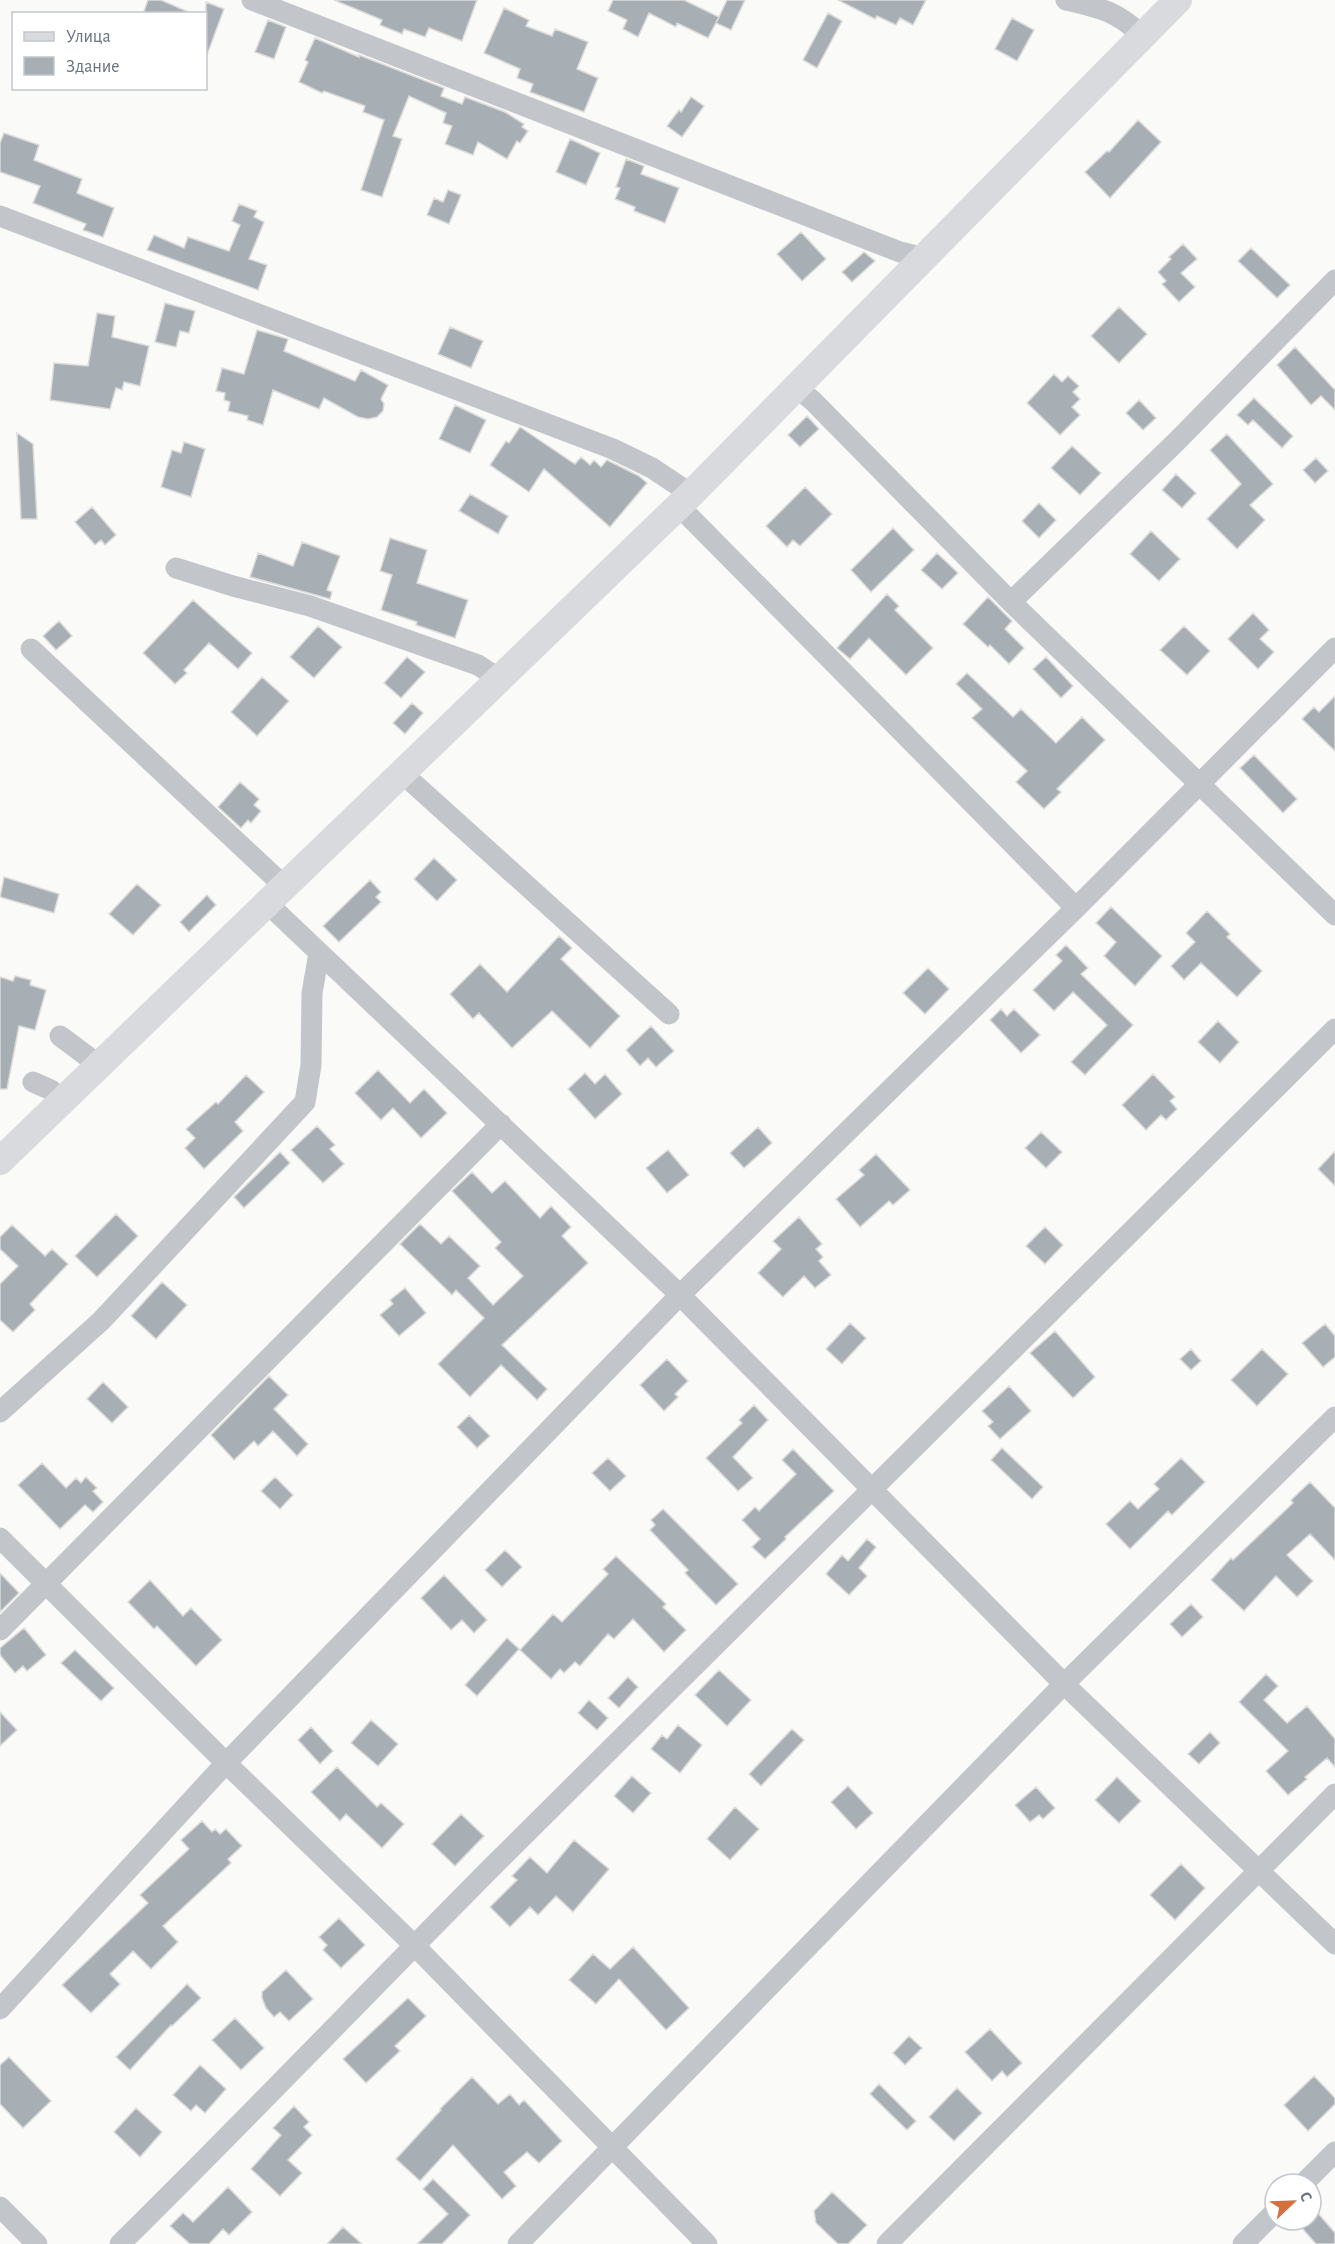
<svg xmlns="http://www.w3.org/2000/svg" width="1335" height="2244" font-family="'Alegreya Sans',sans-serif">
  <rect width="100%" height="100%" fill="#fafaf8"/>
  <!-- building -->
  <path fill="#a7aeb4" stroke="#dcdcda" stroke-width="1.5" d="M148 0H161L193 14H143Z
    M334 0H477L462 41 429 28 425 37 404 29 402 34 380 25 382 20Z
    M613 0H684L719 17 708 38 677 23 676 27 649 13 638 37 623 29 627 20 608 11Z
    M727 0H745L731 30 716 23Z
    M838 0H926L913 25 900 18 896 25 877 16 875 19Z
    M206 2 224 9 207 55 206 54Z
    M504 8 529 20 526 26 552 36 555 29 588 42 577 69 598 78 584 112 530 92 533 84 517 78 520 69 484 53Z
    M828 13 842 21 817 68 803 60Z
    M1012 18 1034 30 1017 61 995 49Z
    M268 20 286 27 274 59 255 52Z
    M315 38 359 57V55L444 88 441 96 462 104 465 97 505 112 524 124 522 127 528 131 520 143 517 141 507 159 478 142 473 155 445 144 452 126 443 123 446 113 409 96 393 136 402 139 382 197 361 190 384 120 363 112 365 106 324 91 322 93 299 82 308 62 305 60Z
    M691 97 704 106 682 137 667 126 679 110 681 112Z
    M1138 120 1161 142 1110 198 1085 172 1107 151 1109 152Z
    M4 133 39 145 34 160 82 179 77 193 114 208 103 237 83 230 86 224 33 203 40 186 0 172V143Z
    M570 139 600 153 586 185 556 172Z
    M626 159 644 166 641 174 679 188 665 223 634 211 635 207 615 199 620 188 616 187Z
    M448 190 461 195 449 224 427 215 434 198 443 202Z
    M239 204 257 211 254 217 264 222 249 259 267 265 258 290 147 250 154 235 184 248 188 237 229 251 240 225 232 221Z
    M801 232 826 259 802 281 777 254Z
    M1183 244 1197 259 1181 273 1195 287 1179 302 1162 284 1166 281 1158 272 1171 259 1169 257Z
    M1251 248 1290 285 1277 298 1238 261Z
    M864 252 875 261 852 282 842 272Z
    M165 303 195 311 189 333 180 331 176 347 155 342Z
    M1119 307 1147 334 1119 363 1091 336Z
    M97 313 115 316 112 337 149 346 140 386 124 382 122 390 116 388 110 409 50 400 54 363 88 366Z
    M450 327 483 341 471 368 438 354Z
    M257 330 288 339 284 351 355 381 361 370 388 385 381 399 384 404 383 411 377 417 368 419 358 417 324 398 319 409 273 390 263 425 247 420 248 416 228 411 230 402 224 400 225 393 216 391 222 368 244 374Z
    M1295 347 1335 390V410L1321 396 1311 405 1277 365Z
    M1054 374 1062 382 1068 376 1079 386 1073 392 1080 399 1072 407 1080 415 1060 435 1027 403Z
    M1254 398 1293 436 1282 448 1253 420 1248 425 1237 415Z
    M1139 400 1156 418 1143 430 1126 413Z
    M455 405 486 420 470 453 439 439Z
    M807 416 819 429 800 447 788 435Z
    M520 427 575 464 581 457 590 465 594 460 601 467 607 460 639 476 647 483 610 527 544 469 529 492 490 465 506 441 509 443Z
    M17 433 33 444 37 519H21Z
    M1227 434 1273 484 1250 505 1265 520 1237 549 1207 519 1241 484 1210 450Z
    M184 442 205 449 191 497 161 487 172 450 181 453Z
    M1072 446 1101 473 1080 495 1051 468Z
    M1316 458 1328 471 1315 483 1303 470Z
    M1176 474 1196 493 1182 508 1162 490Z
    M805 487 832 514 800 546 793 540 787 547 766 526Z
    M470 494 508 516 498 534 459 511Z
    M1039 503 1056 520 1039 538 1022 521Z
    M92 507 116 535 105 545 101 540 95 545 75 522Z
    M893 528 914 550 871 592 851 570Z
    M1151 531 1180 559 1159 581 1130 554Z
    M390 538 427 550 417 583 468 600 455 638 416 625 417 622 381 610 392 575 380 571Z
    M302 542 340 556 327 590 332 592 330 599 250 577 258 553 293 566Z
    M937 553 958 573 942 589 921 570Z
    M887 594 899 606 895 610 933 648 906 675 869 638 850 659 837 648Z
    M988 597 1012 621 1005 629 1024 648 1009 664 990 645 988 647 963 624Z
    M193 600 252 653 238 669 209 643 184 670 187 673 175 684 143 653Z
    M1253 613 1269 630 1260 639 1274 652 1258 669 1228 639Z
    M59 621 72 636 56 650 43 636Z
    M318 626 342 647 314 678 290 657Z
    M1184 626 1210 651 1187 675 1160 650Z
    M407 657 425 672 401 698 384 683Z
    M1046 657 1073 686 1061 698 1033 669Z
    M967 673 1013 717 1021 709 1056 743 1082 717 1105 740 1057 789 1061 792 1044 809 1016 782 1027 771 972 718 982 709 956 684Z
    M262 677 289 701 257 736 231 712Z
    M1335 696V751L1302 719 1314 707 1319 712Z
    M412 703 423 713 405 734 393 723Z
    M1254 755 1297 799 1283 813 1240 768Z
    M240 782 259 799 254 805 261 811 251 823 248 820 241 828 218 807Z
    M434 858 457 880 437 901 414 879Z
    M4 877 59 894 54 913 0 897Z
    M370 880 381 892 376 897 381 902 339 942 323 926Z
    M137 884 161 905 133 935 109 914Z
    M207 895 216 905 189 932 180 922Z
    M1111 907 1162 956 1135 986 1104 956 1116 942 1096 923Z
    M1207 911 1230 934 1227 937 1262 971 1237 997 1201 963 1184 980 1171 966 1195 942 1186 933Z
    M559 936 572 948 561 959 620 1016 590 1048 552 1011 512 1048 479 1013 473 1019 450 994 480 964 507 992Z
    M1066 945 1088 968 1081 974 1133 1025 1085 1075 1071 1062 1107 1025 1073 992 1054 1011 1033 990 1062 961 1056 955Z
    M928 968 949 989 925 1014 903 993Z
    M15 976 31 980 30 985 46 990 35 1030 19 1026 7 1089H0V977L13 981Z
    M1001 1009 1007 1016 1014 1009 1040 1035 1021 1053 990 1020Z
    M1218 1021 1239 1042 1220 1063 1198 1042Z
    M651 1026 674 1051 656 1067 648 1058 640 1066 626 1050Z
    M378 1070 410 1103 424 1089 447 1113 421 1138 393 1108 381 1120 355 1093Z
    M585 1073 595 1084 605 1074 622 1094 595 1119 568 1089Z
    M1153 1074 1175 1097 1170 1101 1177 1109 1166 1120 1161 1115 1146 1130 1122 1105Z
    M246 1075 264 1092 235 1122 243 1131 204 1169 185 1148 195 1138 186 1129 216 1102 218 1104Z
    M317 1126 335 1145 330 1149 344 1164 323 1183 291 1150Z
    M758 1127 772 1143 744 1168 730 1153Z
    M1041 1132 1062 1152 1046 1168 1025 1148Z
    M668 1150 689 1175 667 1193 646 1168Z
    M1335 1151V1186L1318 1169Z
    M280 1152 290 1163 244 1208 234 1197Z
    M876 1154 910 1190 893 1205 889 1201 860 1227 836 1199 864 1175 859 1170Z
    M472 1172 492 1193 505 1181 540 1218 551 1206 571 1227 562 1236 588 1263 502 1345 547 1389 537 1400 501 1365 470 1397 438 1364 484 1318 456 1290 452 1295 400 1244 420 1224 441 1244 449 1236 480 1266 468 1278 493 1305 523 1276 495 1248 501 1242 452 1191Z
    M116 1214 138 1236 97 1277 75 1256Z
    M799 1217 822 1244 816 1249 823 1257 819 1261 831 1275 815 1288 804 1276 783 1297 758 1273 781 1249 773 1241Z
    M12 1225 45 1256 52 1249 68 1264 30 1304 35 1310 13 1332 0 1320V1284L18 1266 0 1249V1237Z
    M1045 1227 1063 1245 1045 1264 1026 1246Z
    M162 1282 187 1305 156 1339 131 1316Z
    M405 1288 426 1313 399 1336 380 1315 393 1304 390 1300Z
    M850 1323 866 1338 842 1364 826 1349Z
    M1325 1324 1335 1336V1357L1323 1367 1302 1343Z
    M1055 1331 1095 1377 1073 1398 1030 1353Z
    M1191 1349 1201 1361 1191 1370 1180 1359Z
    M1262 1349 1288 1374 1257 1406 1231 1380Z
    M667 1359 688 1381 675 1394 678 1397 664 1411 640 1385Z
    M269 1376 288 1395 274 1409 308 1444 297 1456 273 1431 258 1446 254 1441 234 1460 211 1435Z
    M103 1382 128 1407 112 1423 87 1399Z
    M1009 1386 1031 1411 1000 1439 988 1426 993 1422 982 1411Z
    M754 1405 768 1420 733 1457 753 1478 738 1491 706 1458 742 1423 739 1420Z
    M469 1415 490 1436 477 1448 457 1427Z
    M1002 1448 1043 1487 1032 1499 991 1460Z
    M793 1449 834 1491 785 1537 786 1539 765 1559 752 1547 760 1539 742 1520 755 1507 759 1511 796 1474 782 1460Z
    M608 1458 626 1476 610 1491 592 1473Z
    M1181 1458 1205 1482 1172 1515 1168 1511 1130 1549 1106 1524 1130 1501 1138 1509 1159 1489 1154 1484Z
    M42 1463 66 1488 76 1478 81 1483 86 1477 97 1488 93 1491 103 1502 93 1512 85 1505 60 1529 18 1485Z
    M275 1477 293 1495 280 1509 261 1491Z
    M1310 1482 1335 1508V1560L1310 1534 1287 1555 1313 1581 1297 1597 1276 1576 1244 1611 1211 1580 1231 1558 1233 1560 1293 1503 1291 1500Z
    M663 1509 738 1584 716 1605 685 1573 688 1570 650 1530 655 1525 651 1520Z
    M867 1539 876 1547 859 1568 867 1576 849 1595 826 1574 842 1555 848 1561Z
    M505 1550 522 1567 502 1587 485 1570Z
    M616 1556 666 1604 663 1607 686 1630 664 1652 633 1619 614 1639 608 1634 580 1666 575 1662 564 1673 560 1669 551 1679 520 1650 553 1614 562 1622 608 1574 603 1569Z
    M0 1573 19 1593 0 1612Z
    M444 1575 487 1620 474 1633 462 1620 451 1630 421 1598Z
    M150 1580 183 1616 191 1608 222 1640 196 1666 157 1626 154 1629 128 1602Z
    M1191 1604 1203 1617 1182 1637 1170 1624Z
    M24 1628 46 1655 27 1671 23 1666 15 1673 0 1655V1648Z
    M507 1638 519 1649 477 1696 465 1685Z
    M75 1650 114 1688 101 1701 61 1663Z
    M719 1670 751 1700 727 1726 695 1695Z
    M1266 1674 1278 1686 1264 1700 1287 1723 1307 1706 1335 1739V1767L1327 1758 1305 1777 1307 1779 1288 1795 1266 1771 1288 1751 1239 1702Z
    M628 1677 638 1687 619 1708 608 1698Z
    M589 1700 608 1718 597 1730 578 1713Z
    M0 1712 17 1730 0 1746Z
    M371 1720 398 1744 378 1766 351 1743Z
    M678 1725 702 1745 680 1773 651 1749 662 1735 667 1739Z
    M311 1727 333 1751 320 1764 298 1740Z
    M792 1729 804 1740 761 1786 749 1774Z
    M1210 1732 1220 1743 1199 1764 1188 1754Z
    M337 1767 377 1807 381 1803 404 1824 382 1848 346 1814 340 1821 311 1792Z
    M632 1776 651 1793 633 1813 614 1796Z
    M1117 1777 1141 1801 1119 1823 1095 1800Z
    M848 1786 873 1813 856 1829 831 1802Z
    M1036 1787 1055 1808 1043 1819 1039 1815 1030 1822 1015 1805Z
    M735 1807 759 1829 730 1860 707 1839Z
    M461 1814 484 1836 455 1866 432 1844Z
    M202 1821 212 1832 215 1829 220 1834 226 1829 242 1846 228 1859 231 1863 163 1926 178 1942 151 1969 133 1951 110 1974 120 1984 91 2013 62 1985 148 1903 140 1895 189 1849 181 1840Z
    M574 1840 609 1869 573 1912 556 1896 538 1915 530 1907 510 1927 490 1907 517 1880 512 1876 530 1857 547 1873Z
    M1181 1864 1205 1888 1175 1920 1150 1895Z
    M339 1918 365 1945 341 1968 323 1950 327 1945 319 1937Z
    M633 1947 689 2008 666 2030 619 1979 596 2004 569 1980 593 1954 610 1969Z
    M286 1970 313 1999 289 2021 280 2012 274 2017 266 2008 262 1998V1992Z
    M187 1984 201 1998 172 2026 171 2025 130 2070 116 2057Z
    M408 1998 426 2016 395 2046 400 2051 366 2083 343 2059Z
    M235 2018 264 2048 241 2070 212 2040Z
    M990 2029 1022 2063 1007 2077 1002 2071 992 2081 965 2052Z
    M909 2036 922 2048 905 2065 893 2053Z
    M9 2057 51 2101 23 2128 0 2104V2065Z
    M200 2065 226 2089 205 2113 196 2105 191 2111 173 2095Z
    M1314 2076 1335 2098V2104L1308 2131 1284 2105Z
    M472 2077 498 2104 510 2094 519 2105 524 2100 562 2141 539 2163 527 2152 504 2172 516 2186 502 2199 453 2145 420 2181 396 2159 441 2110 440 2109Z
    M879 2084 916 2121 907 2130 870 2094Z
    M957 2088 982 2113 954 2141 929 2117Z
    M294 2106 309 2122 304 2127 312 2135 288 2160 302 2173 280 2196 251 2169 281 2135 273 2128Z
    M136 2108 162 2132 140 2157 114 2132Z
    M433 2179 470 2215 442 2244H417L448 2214 423 2189Z
    M228 2187 252 2212 229 2235 223 2229 209 2244H190L170 2226 183 2213 193 2222Z
    M832 2192 867 2225 848 2244H838L816 2223 814 2211Z
    M1311 2205 1335 2233V2244H1316L1295 2220H1311Z
    M343 2227 362 2244H327Z"/>
  <g fill="none" stroke-linecap="round" stroke-linejoin="round">
    <!-- street -->
    <path stroke="#c2c5c9" stroke-width="21" d="M252 0 900 252 925 258
      M1066 0C1101 8 1116 11 1143 36
      M0 216 613 449 652 468 691 494
      M796 387 813 401 1011 602 1335 915
      M679 506 1076 908
      M176 568 233 586 310 606 478 665 501 680
      M1011 602 1177 441 1335 280
      M31 649 284 886
      M402 773 669 1014
      M267 903 680 1295 1064 1684 1335 1944
      M60 1036 99 1065
      M33 1082 51 1090 63 1100
      M0 1412 101 1321 305 1102 311 1065 312 993 319 953
      M0 1538 226 1763 414 1945 707 2244
      M0 1630 501 1124
      M0 2009 226 1763 680 1295 1076 908 1335 648
      M1303 2184 1335 2152
      M0 2207 37 2244
      M120 2244C245 2121 366 1994 490 1869 770 1588 1052 1308 1335 1029
      M518 2244 1064 1684 1335 1417
      M887 2244 1335 1794
      M1243 2244 1275 2212"/>
    <!-- secondary -->
    <path stroke="#d8dade" stroke-width="28" d="M0 1161 691 494 1178 0"/>
  </g>
  <!-- legend -->
  <rect x="12" y="12" width="195" height="78" fill="#ffffff" stroke="#c2c7cc" stroke-width="1.5"/>
  <rect x="24" y="32" width="30" height="9" fill="#d8dade" stroke="#c2c7cc" stroke-width="1.5"/>
  <text x="66" y="42" font-size="18" fill="#677380">Улица</text>
  <rect x="24" y="57" width="30" height="18" fill="#a7aeb4" stroke="#c2c7cc" stroke-width="1.5"/>
  <text x="66" y="72" font-size="18" fill="#677380">Здание</text>
  <!-- north arrow -->
  <g transform="translate(1293 2202) rotate(67)"><circle r="28" fill="#ffffff" stroke="#c2c7cc" stroke-width="1.5"/>
  <path d="M0-4.5L10 22L0 15L-10 22Z" fill="#d27040"/>
  <text y="-9" font-size="16" font-weight="bold" text-anchor="middle" fill="#677380">С</text>
  </g>
</svg>
